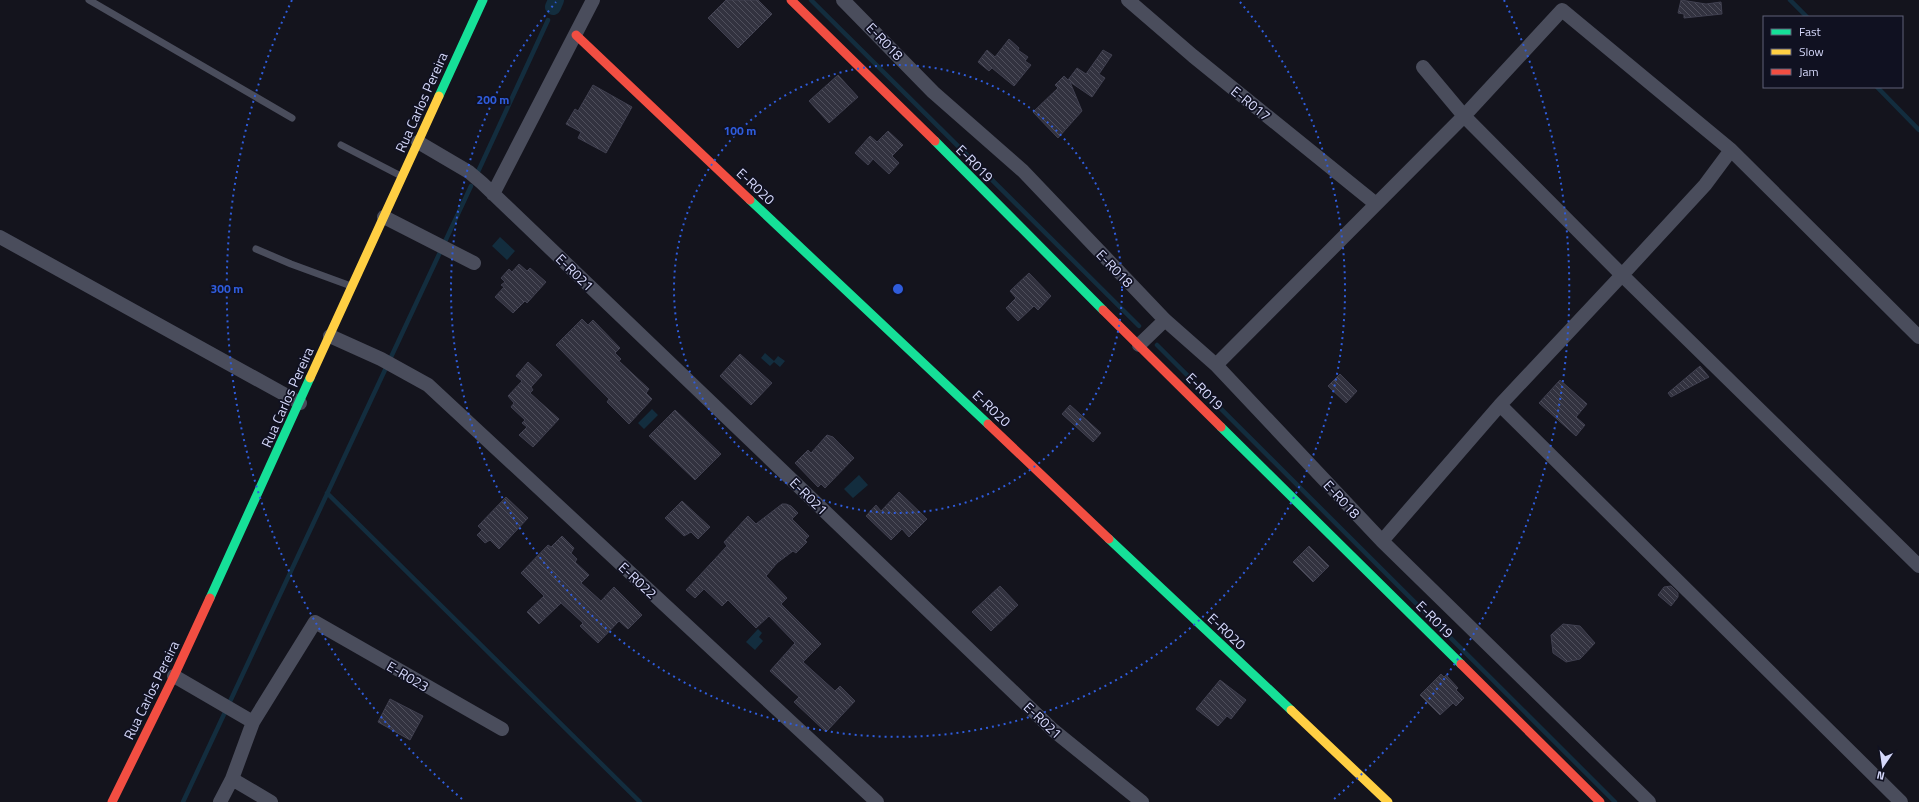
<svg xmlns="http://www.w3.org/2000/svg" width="1919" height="802" font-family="'Titillium Web',sans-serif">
  <defs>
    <pattern id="building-back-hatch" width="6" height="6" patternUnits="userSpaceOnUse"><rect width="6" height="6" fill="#32323f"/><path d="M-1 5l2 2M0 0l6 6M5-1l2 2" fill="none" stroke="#4f4f5c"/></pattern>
  </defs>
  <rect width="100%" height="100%" fill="#14141d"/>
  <!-- water -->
  <path fill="#132d3e" d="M500 237 515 251 507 260 492 246Z
    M765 353 774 361 778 356 785 361 780 367 774 362 770 366 761 358Z
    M652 409 658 415 644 429 638 423Z
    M859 475 868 485 853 498 844 489Z
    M758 629 762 633 759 637 763 641 755 650 746 642Z"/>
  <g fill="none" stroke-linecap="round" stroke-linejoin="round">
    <!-- stream -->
    <path stroke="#132d3e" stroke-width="4.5" d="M811 0 1139 326
      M1790 0 1807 17
      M1877 87 1919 130
      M476 176 548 20
      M1157 345 1615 802
      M327 493 640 802
      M183 802 471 186"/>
    <!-- canal -->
    <path stroke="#132d3e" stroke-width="16" d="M553 7 556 0"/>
  </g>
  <!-- building -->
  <path fill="url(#building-back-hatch)" stroke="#404050" d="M726 0H758L772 14 738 48 708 18Z
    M1681 0 1706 4 1721 2 1722 14 1684 18V14L1678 13Z
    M1009 39 1019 48 1018 50 1028 57 1025 61 1031 65 1014 86 992 68 989 71 978 62 987 50 995 57Z
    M1103 50 1112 55 1099 74 1105 78 1092 97 1070 82 1082 111 1058 138 1033 112 1058 88 1055 85 1064 76 1068 80 1077 68 1086 74Z
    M838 75 858 97 829 123 809 101Z
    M593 85 632 107 606 153 578 138 581 132 566 124 575 109 578 111Z
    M888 131 903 145 892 156 899 163 889 174 873 159 868 165 855 153 870 136 877 142Z
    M519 264 527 271 530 268 546 282 527 303 525 301 513 313 495 297 504 287 501 285 505 282 501 278 509 269 512 272Z
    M1029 273 1051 296 1038 310 1034 306 1018 321 1006 308 1016 298 1010 291Z
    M582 319 588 325 593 320 620 348 615 353 621 359 619 361 649 389 646 393 652 399 629 424 607 402 609 399 556 345Z
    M740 354 772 383 751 405 720 376Z
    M528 362 542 375 531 387 533 390 530 393 559 419 533 447 519 435 527 427 522 423 525 420 511 407 514 403 508 396 522 381 516 376Z
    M1700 366 1709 377 1671 397 1668 393Z
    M1340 374 1357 391 1346 403 1328 386Z
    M1560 380 1587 404 1576 417 1585 425 1576 436 1539 403Z
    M1070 405 1101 433 1093 442 1062 414Z
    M675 410 721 454 695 480 649 436Z
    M827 435 833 437 854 458 825 488 821 484 818 487 795 463 808 450 811 453Z
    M899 492 927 519 909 537 902 529 891 540 866 516 876 505 881 511Z
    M506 497 528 518 499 549 490 540 485 543 477 535 482 530 478 526Z
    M682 501 710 527 698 539 691 532 684 536 665 518Z
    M782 504H786L791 506 798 513 792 519 809 536 805 540 807 542 796 553 793 551 777 563 766 576 787 598 781 604 821 644 803 662 835 691 840 686 855 701 826 732 794 702 799 697 770 671 795 643 769 616 756 628 728 600 722 606 704 589 695 598 686 590 727 546 724 542 748 516 756 524Z
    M562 536 574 548 571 553 577 559 575 562 589 575 581 583 601 601 614 587 642 615 628 629 619 621 598 643 580 626 583 623 561 603 539 624 527 612 544 596 521 573 548 545 551 547Z
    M1309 546 1329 566 1313 582 1293 562Z
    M1000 586 1018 605 991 631 972 612Z
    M1671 586 1678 593V597L1671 606 1658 595 1664 587Z
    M1563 624 1580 626 1595 643 1580 659 1566 662 1553 653 1551 635Z
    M1441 674 1444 677 1446 675 1458 688 1456 690 1464 698 1456 706 1453 703 1440 715 1420 695Z
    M1220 680 1246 700 1231 719 1227 716 1218 726 1196 709Z
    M390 699 423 716 410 740 378 722Z"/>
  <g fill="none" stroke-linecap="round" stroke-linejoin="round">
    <!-- lane -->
    <path stroke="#4a4d5c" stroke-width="7" d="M89 0 292 118
      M341 145 401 176
      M256 249 291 264 351 286"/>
    <!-- street -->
    <path stroke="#4a4d5c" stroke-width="14" d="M843 0 933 92 1023 171 1165 320 1216 365 1382 541 1649 802
      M1128 0 1193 56 1376 204
      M1423 67 1464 116 1622 275 1705 185 1731 150
      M418 142 469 172 482 183 1053 730 1142 802
      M493 194 593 0
      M384 217 474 263
      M0 237 300 403
      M330 336 381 359 428 385 877 802
      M1139 345 1165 320
      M1216 365 1464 116 1562 10 1731 150 1919 337
      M1500 405 1901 802
      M1382 541 1500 405 1622 275 1919 566
      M174 676 253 722
      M232 779 271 802
      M220 802 232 779 253 722 315 622 502 729"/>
    <!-- fast -->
    <path stroke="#16e098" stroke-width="9" d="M439 96 483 0
      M935 141 1103 310
      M750 200 988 424
      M1221 427 1461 664
      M1109 539 1291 710
      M210 598 310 378"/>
    <!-- slow -->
    <path stroke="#ffcf43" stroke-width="9" d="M310 378 439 96
      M1291 710 1388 802"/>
    <!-- jam -->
    <path stroke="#f24e42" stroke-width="9" d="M791 0 935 141
      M576 35 750 200
      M1103 310 1221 427
      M988 424 1109 539
      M1461 664 1600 802
      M112 802 174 676 210 598"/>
  </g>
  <!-- distance rings -->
  <g fill="none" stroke="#2f5cdb" stroke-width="2" stroke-dasharray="2 4">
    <circle cx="898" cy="289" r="224"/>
    <path d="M1240 2A447 447 0 1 1 556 2"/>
    <path d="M462 799A671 671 0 0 1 292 0M1504 0A671 671 0 0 1 1334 799"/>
  </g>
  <g text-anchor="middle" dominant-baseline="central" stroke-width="3.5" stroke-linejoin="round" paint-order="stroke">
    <!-- street labels -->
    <g font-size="14" fill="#d5d8fa" stroke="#101121">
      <text transform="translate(885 41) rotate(46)">E-R018</text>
      <text transform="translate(421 102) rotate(-66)">Rua Carlos Pereira</text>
      <text transform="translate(1251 103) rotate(39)">E-R017</text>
      <text transform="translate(975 163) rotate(45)">E-R019</text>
      <text transform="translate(756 186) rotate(43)">E-R020</text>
      <text transform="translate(1115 268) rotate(46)">E-R018</text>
      <text transform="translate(575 272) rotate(44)">E-R021</text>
      <text transform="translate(1205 391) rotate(45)">E-R019</text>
      <text transform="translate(287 397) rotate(-66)">Rua Carlos Pereira</text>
      <text transform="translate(992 408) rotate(43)">E-R020</text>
      <text transform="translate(809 496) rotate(44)">E-R021</text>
      <text transform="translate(1342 499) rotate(47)">E-R018</text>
      <text transform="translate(638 580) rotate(43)">E-R022</text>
      <text transform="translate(1435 619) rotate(45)">E-R019</text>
      <text transform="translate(1227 631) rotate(43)">E-R020</text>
      <text transform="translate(408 676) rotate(30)">E-R023</text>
      <text transform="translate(151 690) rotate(-64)">Rua Carlos Pereira</text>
      <text transform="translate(1043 720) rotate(43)">E-R021</text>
    </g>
  </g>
  <circle cx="898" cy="289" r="6" fill="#2f5cdb" stroke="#101121" stroke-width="2"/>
  <g font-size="12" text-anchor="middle" font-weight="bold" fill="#2f5cdb" stroke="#101121" stroke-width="3.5" stroke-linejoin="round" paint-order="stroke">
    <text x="493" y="104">200 m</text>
    <text x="740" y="135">100 m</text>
    <text x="227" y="293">300 m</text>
  </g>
  <!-- legend -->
  <rect x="1763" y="16" width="140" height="72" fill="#101121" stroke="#5f6178"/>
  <rect x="1771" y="29" width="20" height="6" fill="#16e098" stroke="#5f6178"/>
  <text x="1799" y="36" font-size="12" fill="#d5d8fa">Fast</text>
  <rect x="1771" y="49" width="20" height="6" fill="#ffcf43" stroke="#5f6178"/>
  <text x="1799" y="56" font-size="12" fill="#d5d8fa">Slow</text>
  <rect x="1771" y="69" width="20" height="6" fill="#f24e42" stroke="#5f6178"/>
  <text x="1799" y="76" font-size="12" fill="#d5d8fa">Jam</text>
  <!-- north arrow -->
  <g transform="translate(1883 766) rotate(193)" stroke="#101121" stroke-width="3" paint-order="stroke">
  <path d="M0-3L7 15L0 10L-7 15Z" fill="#d5d8fa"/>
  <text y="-6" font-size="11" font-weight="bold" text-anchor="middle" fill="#d5d8fa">N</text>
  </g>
</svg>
